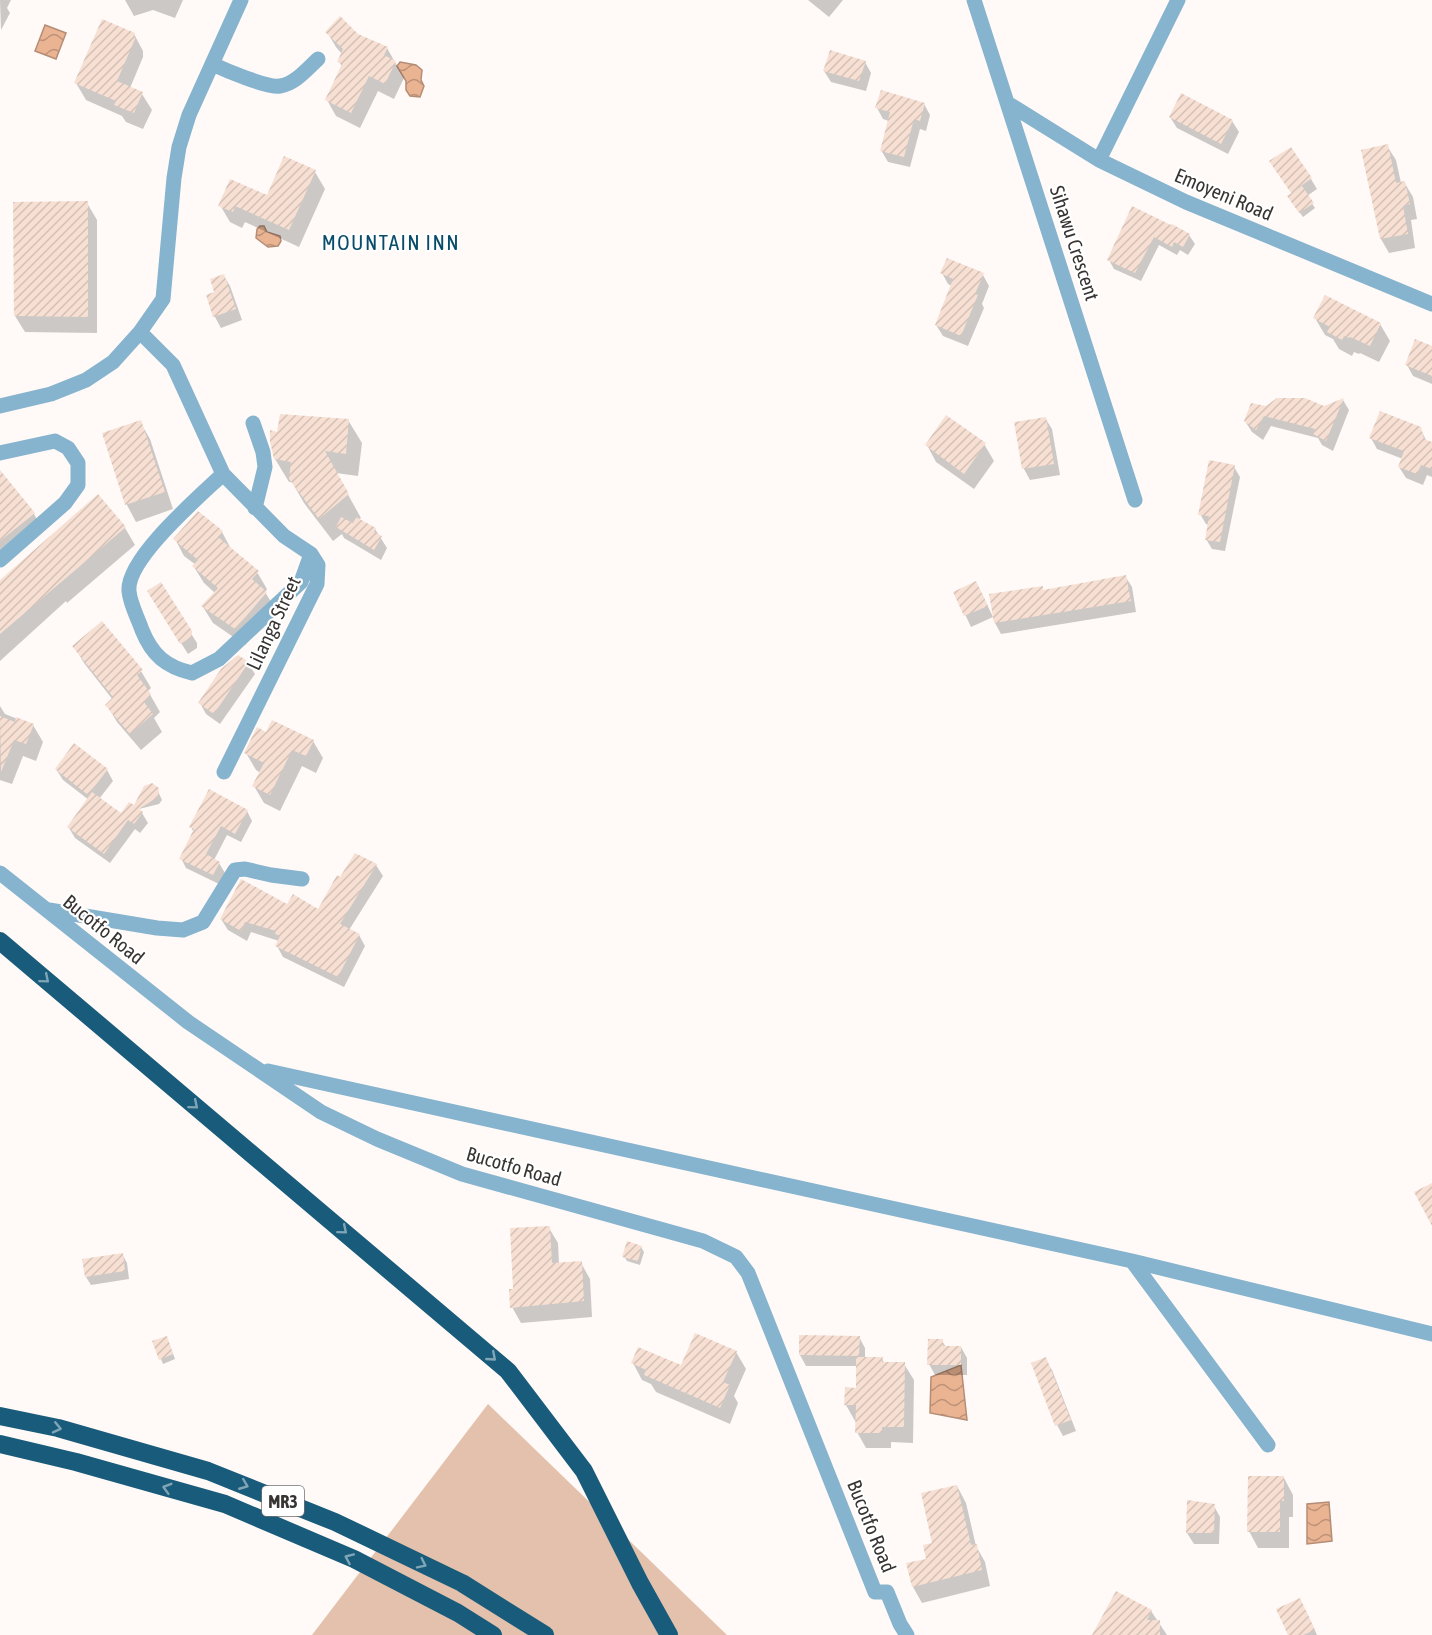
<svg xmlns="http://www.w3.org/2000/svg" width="1432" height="1635" font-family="'Asap Condensed',sans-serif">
  <defs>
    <pattern id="water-waves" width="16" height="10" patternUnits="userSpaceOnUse" patternTransform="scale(1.5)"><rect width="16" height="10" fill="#eab392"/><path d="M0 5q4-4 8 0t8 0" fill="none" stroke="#be9278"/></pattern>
    <pattern id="building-hatch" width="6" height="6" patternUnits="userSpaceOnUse" patternTransform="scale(1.5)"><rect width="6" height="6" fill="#f7e0d3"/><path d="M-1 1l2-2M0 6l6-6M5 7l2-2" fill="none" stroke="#d4c1b6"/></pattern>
  </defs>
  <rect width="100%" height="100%" fill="#fffaf7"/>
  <!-- green -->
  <path fill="#e3c1ac" d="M488 1404 727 1635H312Z"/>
  <!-- water -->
  <path fill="url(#water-waves)" stroke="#b48d76" stroke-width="1.5" d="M45 25 66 33 56 59 35 51Z
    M400 62 416 65 422 70 421 80 424 86 420 97 410 96 406 90V81L397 66Z
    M260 226H264L267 232 280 236 281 241 278 246 268 247 256 238 257 229Z
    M961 1365 967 1420 930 1413 931 1377Z
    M1329 1502 1332 1541 1307 1544V1504Z"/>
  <!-- shadow -->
  <path fill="#0003" d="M0 0H11L7 8 10 13 1 30Z
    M125 0H183L175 18 153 10 134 16Z
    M808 0H843L829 17Z
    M327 32 357 36 387 48 404 78 394 99 378 91 360 128 336 116 327 100 342 67 339 61 342 54 336 47Z
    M134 34 143 51V57L130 88 142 94 152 110 143 129 126 122 122 116 86 100 76 83Z
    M865 62 871 73 866 91 831 82 824 71Z
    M924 104 930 115 926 131 920 129 910 167 888 162 881 150 889 121 883 119 877 108Z
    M1170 117 1232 121 1239 132 1228 154 1177 128Z
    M1387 146 1396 160 1401 183 1404 182 1413 197 1417 219 1411 220 1415 248 1389 253 1381 239Z
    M315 172 325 189 299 247 245 222 242 228 230 222 220 205 268 197Z
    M1278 172 1311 179 1317 189 1307 196 1315 208 1303 217 1289 197 1293 194Z
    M87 203 97 220V333L25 332 15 316Z
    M1173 226 1189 235 1195 244 1188 255 1180 250 1177 255 1159 245 1141 281 1114 269 1109 260Z
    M942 273 983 275 989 286 982 304 984 308 968 346 943 336 936 325 952 286 948 284Z
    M223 275 230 286 242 320 221 328 215 317 208 296 216 293Z
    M1315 318 1380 324 1390 341 1379 362 1360 353 1359 354 1354 352 1352 356 1339 349 1333 339 1325 335Z
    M1432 348V384L1413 376 1407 365Z
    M1343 400 1349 410 1333 451 1322 445 1318 438 1271 426 1263 440 1252 432 1245 421 1266 408H1324Z
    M1045 418 1052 429 1060 475 1030 480 1024 469 1016 423Z
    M348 420 362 443 358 476 336 473 361 518 358 520 375 529 387 548 381 560 344 538 342 534 333 541 304 503 292 482H289L275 459 279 433Z
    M140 422 150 439 173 509 136 522 127 505 104 434Z
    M1420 428 1427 442 1432 443V477L1427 475 1423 485 1406 478 1399 467 1403 459 1377 449 1371 438Z
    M984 444 994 461 974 489 936 462 927 445Z
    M1234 467 1240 477 1225 551 1212 549 1206 539 1209 525 1206 524 1200 514Z
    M0 485 34 514 43 531 0 566Z
    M98 496 125 528 135 545 67 603 66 601 0 661V582Z
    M222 532 231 549 257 572 267 589 265 592 276 610 245 645 213 623 203 607 215 593 204 583 194 567 196 565 184 556 175 539Z
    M1125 576 1132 587 1136 612 1001 634 995 623 991 595 1042 588 1044 591Z
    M955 593 982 594 993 617 971 627Z
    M155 602 190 632 197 643V648L188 654Z
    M74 646 141 671 151 688 148 691 160 712 154 718 162 732 141 750 117 722 107 705 113 700 84 663Z
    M238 656 248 663 255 674 220 724 206 714 200 703Z
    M0 706 5 714 33 725 43 742 36 761 23 756 12 784 0 780Z
    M267 734 313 741 323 758 316 773 302 766 280 811 264 803 254 786 261 773 256 770 246 753Z
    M56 769 107 770 113 781 99 799 122 815 142 813 148 823 140 833 135 829 110 863 75 838 69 828 89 800 63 780Z
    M156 787 162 800 159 804 139 809Z
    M247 811 252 821 241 842 227 835 214 860 219 863 225 873 219 884 186 868 181 858 194 833 191 827Z
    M376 865 383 876 349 930 359 935 365 946 344 987 283 957 277 946 279 941 251 932 247 941 228 930 221 919 288 906 319 911Z
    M549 1228 558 1243 559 1264 581 1263 590 1279 592 1317 521 1323 512 1307 515 1290Z
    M641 1247 644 1252 640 1265 627 1261 624 1256Z
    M122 1254 127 1263 129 1279 91 1285 86 1277Z
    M800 1337H859L865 1348V1359H882L885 1364H904L914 1380 913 1443 891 1442V1448H866L857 1432V1421H855L846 1405 857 1389V1366H806L800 1355Z
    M942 1341 946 1347H961L967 1358V1375H935L929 1364Z
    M169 1343 175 1359 163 1364 161 1359Z
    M736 1352 746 1369 734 1396 738 1403 730 1424 656 1392 651 1384 642 1380 633 1363 682 1367Z
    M1045 1359 1052 1370 1076 1431 1063 1436 1057 1425Z
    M1284 1478 1293 1495V1517H1289V1548H1258L1249 1531Z
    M957 1486 966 1503 976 1546 985 1562 990 1586 922 1603 913 1587 934 1544Z
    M1214 1506 1220 1517 1219 1544H1194L1187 1533Z
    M1151 1611 1167 1635H1093Z
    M1306 1611 1317 1635H1290Z"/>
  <!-- building -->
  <path fill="url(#building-hatch)" d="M340 16 358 34 388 47 384 55 396 61 385 84 369 76 351 113 325 100 342 64 337 62 343 49 325 32Z
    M102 19 135 33V39L117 81 143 92 134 113 114 105 116 101 74 83Z
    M830 50 866 61 859 81 823 71Z
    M881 90 925 103 920 121 914 119 904 157 880 151 890 112 875 108Z
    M1181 93 1233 120 1221 144 1169 117Z
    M1388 144 1396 183 1405 181 1410 204 1403 206 1408 234 1380 239 1361 150Z
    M1291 147 1312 178 1291 193 1269 161Z
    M284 156 316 170 289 230 235 206 233 212 218 206 230 179 267 195Z
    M1302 186 1314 203 1299 213 1287 196Z
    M88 201V317L14 316 13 202Z
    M1132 206 1171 225 1172 224 1190 234 1183 247 1174 242 1172 247 1154 237 1135 273 1107 260Z
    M947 258 984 273 975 294 978 295 961 336 935 325 953 279 940 273Z
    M224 274 236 309 213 317 206 295 214 292 210 279Z
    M1325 295 1381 323 1370 346 1350 337 1349 338 1344 336 1342 340 1327 332 1330 327 1313 318Z
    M1415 339 1432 346V376L1405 365Z
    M1277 398H1305L1324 406 1344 398 1326 441 1313 434 1315 429 1264 416 1256 430 1244 421 1251 403 1266 406Z
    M1380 411 1421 427 1424 439 1432 442V469L1421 465 1417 474 1398 467 1404 451 1369 438Z
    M280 414 349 419 346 454 325 451 349 494 319 519 289 479 291 462 274 459 270 442V430L277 432Z
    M946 415 986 443 964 474 925 445Z
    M1046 417 1054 464 1022 469 1014 422Z
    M141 420 165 492 125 505 102 433Z
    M1209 460 1235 465 1220 542 1205 540 1209 516 1198 515Z
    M0 470 35 513 0 541Z
    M98 494 126 527 0 634V580Z
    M198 511 223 531 218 537 259 571 252 579 267 592 235 629 201 606 218 588 192 566 198 560 173 539Z
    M341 517 353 523 356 517 376 528 374 532 382 536 374 550 336 527Z
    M1126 575 1131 601 994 623 989 594 1043 586V590Z
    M976 581 988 606 964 616 953 592Z
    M161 582 192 631V637L180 644 147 591Z
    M102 621 143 670 137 675 151 694 144 702 153 714 130 734 105 705 113 697 72 646Z
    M238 655 249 662 214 714 198 703 221 669Z
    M0 716 15 722 16 717 34 724 26 744 14 740 1 772Z
    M272 720 314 740 306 756 292 750 270 795 252 786 264 763 244 753 257 727 266 732Z
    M74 743 108 769 88 795 55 769Z
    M152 783 159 788 158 797 139 809 143 812 134 824 128 820 104 854 67 827 92 792 121 813 129 802 134 805 144 786Z
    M209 789 248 810 235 834 221 826 206 854 220 862 213 875 179 859 194 829 189 827Z
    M355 853 377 864 340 924 360 934 338 977 275 946 280 936 275 934 276 931 245 922 241 931 220 919 241 879 287 904 293 894 318 909 337 875 340 877Z
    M1432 1183V1226L1414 1192Z
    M550 1226 552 1263 582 1261 584 1301 510 1308 509 1289H513L510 1228Z
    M627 1241 642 1246 638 1261 622 1257Z
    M123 1253 125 1271 85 1277 82 1259Z
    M695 1333 737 1351 723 1382 730 1385 720 1408 644 1375 646 1370 631 1363 638 1347 681 1365Z
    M799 1335 860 1336 859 1356 799 1355Z
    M167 1336 173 1354 159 1360 152 1341Z
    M928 1339H943V1346H961V1365H927Z
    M856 1357H883L882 1362H905L904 1427H882V1433H855L856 1405H844L845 1387 856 1388Z
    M1046 1357 1071 1420 1055 1426 1031 1363Z
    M1248 1476H1284V1501H1280V1532H1247Z
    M957 1485 971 1545 977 1544 982 1570 912 1587 906 1563 926 1559 923 1545 932 1543 921 1493Z
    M1187 1500 1215 1504 1214 1533H1186Z
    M1116 1591 1152 1610 1147 1620H1160V1635H1092Z
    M1300 1598 1315 1630 1303 1635H1288L1276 1609Z"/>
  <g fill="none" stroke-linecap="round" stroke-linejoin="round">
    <!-- minor -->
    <path stroke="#86b3ce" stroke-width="15" d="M974 0 1135 500
      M212 64C225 70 267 88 280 86 295 84 307 69 318 59
      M1009 104 1099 160 1186 202 1432 304
      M1099 160 1178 0
      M140 332 173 365 223 474 284 536 311 554 318 565 317 584 224 772
      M0 406 51 394 86 380 113 362 140 332 163 299 174 178 179 147 189 115 241 0
      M253 423 263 452 265 467 255 508
      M0 453 55 441 68 448 78 463V485L65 503 0 560
      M223 474C200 496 126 559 129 591 130 604 138 618 142 630 152 655 166 667 192 673L219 659 301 582 311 554
      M0 873 188 1022 321 1112 377 1139 462 1174 703 1241 736 1257 748 1273 760 1303 875 1592H887L900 1624 907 1635
      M49 910 157 928 183 930 203 922 235 870 245 869 271 875 302 879
      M268 1071 1132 1261 1432 1334
      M1132 1261 1268 1445"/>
    <!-- highway -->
    <path stroke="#195b7b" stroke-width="18" d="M0 941 508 1371 584 1471 640 1583 669 1635
      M0 1416 58 1428 208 1471 335 1522 462 1583 545 1635
      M0 1444 76 1462 225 1504 354 1559 458 1613 493 1635"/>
  </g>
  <!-- one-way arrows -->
  <defs><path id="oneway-chevron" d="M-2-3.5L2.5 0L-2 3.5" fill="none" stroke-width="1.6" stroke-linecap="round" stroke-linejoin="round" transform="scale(1.5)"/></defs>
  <g stroke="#80a5b6">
    <use href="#oneway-chevron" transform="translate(45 979) rotate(40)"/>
    <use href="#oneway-chevron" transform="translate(194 1105) rotate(40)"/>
    <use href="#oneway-chevron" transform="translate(343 1230) rotate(40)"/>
    <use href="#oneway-chevron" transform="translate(492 1357) rotate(41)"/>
    <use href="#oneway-chevron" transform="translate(57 1428) rotate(13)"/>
    <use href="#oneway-chevron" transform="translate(244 1485) rotate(22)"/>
    <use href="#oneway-chevron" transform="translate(167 1488) rotate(-164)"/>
    <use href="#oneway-chevron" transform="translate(349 1558) rotate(-156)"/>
    <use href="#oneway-chevron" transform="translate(422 1564) rotate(26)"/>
  </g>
  <g text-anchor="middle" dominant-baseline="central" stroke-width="4.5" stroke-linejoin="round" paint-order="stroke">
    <!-- shield labels -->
    <rect fill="#fff" stroke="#737170" stroke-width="1.5" x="262" y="1486" width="42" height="30" rx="4.5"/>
    <g font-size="18" font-weight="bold" fill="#373433">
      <text x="283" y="1501">MR3</text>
    </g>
    <!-- street labels -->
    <g font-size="20" fill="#373433" stroke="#fff">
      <text transform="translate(1224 194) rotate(23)">Emoyeni Road</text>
      <text transform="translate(1075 243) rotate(72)">Sihawu Crescent</text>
      <text transform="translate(273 623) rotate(-65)">Lilanga Street</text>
      <text transform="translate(104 929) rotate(39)">Bucotfo Road</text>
      <text transform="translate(514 1166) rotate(16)">Bucotfo Road</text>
      <text transform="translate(872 1526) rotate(68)">Bucotfo Road</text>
    </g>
    <!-- neighbourhood labels -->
    <g font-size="21" letter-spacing="1.5" fill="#084c6a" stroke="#fff">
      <text x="391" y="242">MOUNTAIN INN</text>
    </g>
  </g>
</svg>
